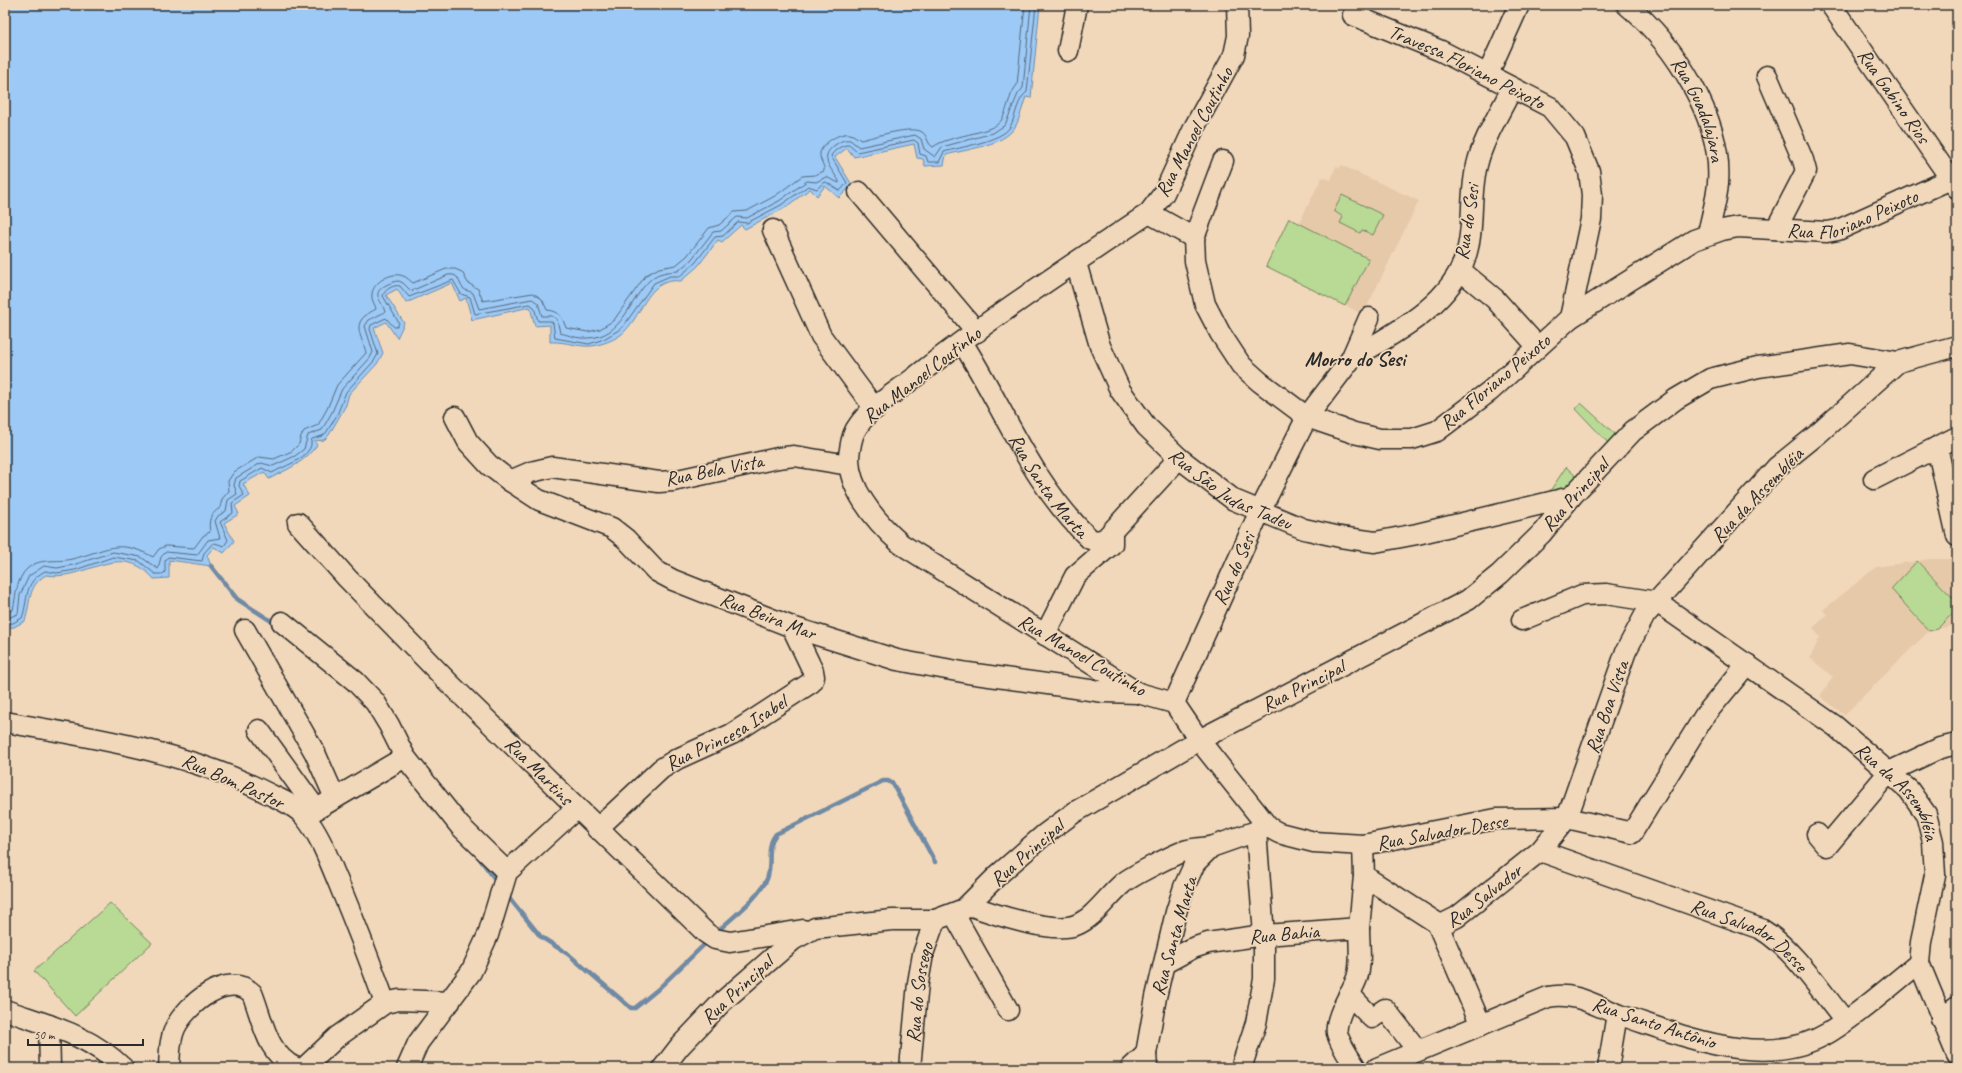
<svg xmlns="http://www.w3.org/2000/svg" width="1962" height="1073" font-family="Caveat,sans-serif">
  <rect width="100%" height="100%" fill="#f2d8ba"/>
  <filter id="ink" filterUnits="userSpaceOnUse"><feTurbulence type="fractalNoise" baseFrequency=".025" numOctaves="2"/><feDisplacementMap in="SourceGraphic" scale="8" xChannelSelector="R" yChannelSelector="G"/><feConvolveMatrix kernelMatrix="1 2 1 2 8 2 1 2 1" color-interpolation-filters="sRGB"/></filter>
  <g filter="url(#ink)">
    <!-- built -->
    <path fill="#e6c9a9" d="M1341 165 1419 201 1363 315 1345 305 1289 218 1299 223 1322 177 1331 180 1336 166 1340 169Z
      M1930 559H1954L1957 581V625L1929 631 1844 715 1820 696 1833 677 1810 658 1820 637 1813 628 1827 615 1823 610 1876 567Z"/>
    <!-- green -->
    <path fill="#b8da94" stroke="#728260" d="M1342 195 1383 215 1373 235 1362 230 1360 233 1340 223 1343 217 1334 211Z
      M1289 218 1369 259 1345 306 1266 266Z
      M1581 403 1617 436 1609 444 1576 409Z
      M1566 467 1577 477 1562 492 1550 491Z
      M1917 561 1957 602V609L1937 629 1929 631 1891 589Z
      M110 903 152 943 75 1016 34 971Z"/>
    <!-- water -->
    <path fill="#9cc9f6" stroke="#6f8aa5" d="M5 5H1040L1031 98 1026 97C1022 107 1019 124 1012 131 999 146 964 150 946 155L944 165 925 166 923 159 917 158 914 144 854 157 847 148 835 157 852 185 839 198 825 186 817 196 810 189 783 209 745 229 741 225 722 242 718 240 698 266 681 281C648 277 644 312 625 331 621 336 611 341 604 343 583 351 571 341 550 342V325L535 326 530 307 472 320 466 298 460 301 452 283 406 303 397 289 386 295 404 323 397 338 386 322 374 328 383 353 377 364 349 394 346 405 329 435 324 440 314 441 317 445C304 463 288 469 269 479L264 472 243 484 250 496 235 506 239 514 224 523 234 541 224 553 214 547 207 555 211 566 169 560V578L154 579C119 539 86 582 46 575 27 586 31 603 25 621L14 627 5 628Z"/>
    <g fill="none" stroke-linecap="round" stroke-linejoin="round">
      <!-- shore -->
      <path stroke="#586a7c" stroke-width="1" d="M5 613 13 610C16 597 16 578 28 568 42 557 56 563 72 559 106 551 117 537 153 557L159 549 166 546 194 548 203 536 210 532C208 521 210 514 220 508L222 499 229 491 228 481 234 472 259 457 274 459 292 451 299 444 301 436 304 431 318 425 327 409 337 385 366 353C364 341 352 326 365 316 368 313 373 311 376 309 375 304 371 300 372 294 373 282 392 271 403 276 407 277 410 281 413 283L446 269H455L462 272 468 283 478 289 483 301 533 293 542 299 547 310C560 311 562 317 566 328L588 332 600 329 614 320 646 275 659 268 676 265 687 256 709 228 719 225 734 212 747 211 775 196 802 176 815 175 824 171C825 165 819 160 820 153 822 143 840 132 850 134 854 135 857 138 861 140 874 137 912 125 922 132 928 136 927 144 933 147 949 135 989 134 1000 122 1008 112 1008 95 1017 85L1025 5
        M5 619 18 614 20 595 29 576 44 566 57 568 73 565 113 552 141 557 158 569 161 557 166 552 197 555 208 540 220 538 215 521 218 516 226 511 228 500 237 494 234 485 236 478 261 463 273 466 295 456 304 449 308 435 322 430 332 412 342 389 370 358 373 352 365 326 369 320 385 312C382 300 370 294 386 285 391 283 394 281 399 281L403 283 411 291 448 275C461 273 457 283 464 289 466 291 470 291 473 293L479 309 532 299 538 303 542 316H552L557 319 560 333C569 335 578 339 587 338 623 338 629 299 650 280 658 272 668 272 678 271L691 260 713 232 721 231 737 217 747 218 779 201 807 181 816 182 826 177 839 183V181C831 168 818 157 835 145 840 142 843 139 850 140L859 147 915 135 921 139 924 149 935 157 942 147 993 133 1005 125 1018 94 1023 88 1031 5
        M5 624 13 623 22 618C29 598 23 583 45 571L57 573 75 570 113 557 139 561 155 574H163L165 572V561L168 557 202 561 204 553 212 544 215 543 224 546 228 540 220 522 233 513 232 503 244 495 239 486 240 481 262 468 272 473C284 466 303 461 310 448 312 444 310 442 312 439L322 436 326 433 337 415 346 392 374 361 378 354 370 329 371 325 386 318 394 327H397L399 323 383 296C384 290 394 284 400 286L409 297 453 280 461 294 470 297 475 314 530 304 534 307 538 321H550L553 323 555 338 589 344 604 339 622 328 654 283 670 276H680L695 263 715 237 723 236 738 222 747 223 781 205 808 186 817 189 823 183 826 182 840 191 847 183 831 156C833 151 843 144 849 145L857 152 914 140 918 143 920 154 926 156 928 162H939L944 152C960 147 1002 141 1010 127 1016 116 1017 99 1027 92L1036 5"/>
      <!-- stream -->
      <path stroke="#6f8aa5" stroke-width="4.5" d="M211 566 237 599 276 624
        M477 855 497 882
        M507 895 541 937 568 954 631 1008H635L657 990 709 940
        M716 933C732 917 757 900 767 879 773 864 765 847 776 834L883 781H888L893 784 935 862"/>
      <!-- minor casing -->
      <g stroke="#2b2b2b" stroke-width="23">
        <g id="minor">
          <path d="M1237 5 1238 36 1234 55 1195 126 1164 193 1149 213C1070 266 990 318 915 377 897 392 871 406 858 426 854 431 851 442 850 449 843 484 876 522 901 544L1138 693 1174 703 1199 740 1268 827 1279 833 1314 842 1363 845 1496 819 1567 818 1632 833 1705 715 1747 664"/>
          <path id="s1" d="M1627 5C1674 44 1723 119 1718 183 1717 200 1711 218 1708 234"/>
          <path d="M1831 5 1957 188"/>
          <path id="s2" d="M1353 15 1441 51 1550 107 1575 137 1589 171 1592 195 1591 219 1570 318"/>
          <path d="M1068 51 1077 5"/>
          <path d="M1488 74 1519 5"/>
          <path d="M1767 76 1803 160 1806 171 1776 229"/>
          <path id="s3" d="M1223 161 1194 238 1195 261 1205 304 1220 333 1241 365 1260 382 1307 417 1354 433 1380 439H1412L1437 431 1490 391 1570 318 1694 240 1722 230 1738 227 1827 232 1838 230 1951 179"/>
          <path d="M859 192 977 332"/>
          <path d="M1149 213 1194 238"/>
          <path d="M773 230 821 336 875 409"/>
          <path id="s4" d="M1076 263 1100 346 1120 390 1146 426 1179 458 1234 500 1304 529 1340 537 1375 542 1417 534 1571 497"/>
          <path d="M1460 270 1495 299 1538 347"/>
          <path id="s5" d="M962 342C1004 408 1032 485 1090 539L1097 541 1105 539 1179 458"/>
          <path d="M1351 359C1393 334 1451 305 1466 255 1475 226 1469 194 1477 165 1483 139 1501 111 1512 88"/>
          <path d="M455 417 468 442 489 465 510 481 539 500 612 528 626 539 656 571 673 580 792 627 897 660 968 673 1104 692 1138 693"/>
          <path d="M1937 447 1957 536"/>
          <path d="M1874 479 1957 437"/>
          <path d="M510 481 531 472 552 467 659 482 673 481 778 458 794 456 849 465"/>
          <path d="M298 523 347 578 449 683 706 933 715 939 730 942 803 930"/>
          <path id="s6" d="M1522 620 1582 595 1606 594 1657 602 1835 726 1909 790 1926 814 1933 842 1935 875 1921 942 1919 963 1957 1055"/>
          <path d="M282 622 355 681 375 702 389 725 405 757 460 826 507 872"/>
          <path d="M245 630 315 753 335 798"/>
          <path d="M1045 635 1075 576 1112 544V532"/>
          <path d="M1174 703 1260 511 1307 417 1351 359 1369 318"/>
          <path d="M5 722C95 738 185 751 267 793 279 799 297 806 305 817 320 835 328 858 337 879 354 920 370 961 385 1003"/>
          <path d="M259 730 316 809"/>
          <path d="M305 816 405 757"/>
          <path id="s7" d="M597 829 661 769 677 759 732 734 812 682 814 677 813 671 792 627"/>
          <path d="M1817 834 1827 846 1889 772 1940 748 1957 744"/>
          <path id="s8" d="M1540 851 1761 929C1793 948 1821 992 1845 1021"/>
          <path id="s9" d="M1364 876 1437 923 1443 924 1457 917 1540 851 1567 818 1626 651 1645 615 1777 467 1819 433 1898 362"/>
          <path d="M969 905C993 914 1053 934 1076 925 1094 918 1107 897 1122 884 1131 876 1171 856 1184 851 1192 848 1202 848 1211 847"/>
          <path d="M954 914 1008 1010"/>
          <path d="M1437 923 1481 1025"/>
          <path d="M1359 928 1364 876 1363 845"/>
          <path d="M1165 963 1193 948 1208 943 1264 935 1359 928C1359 944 1362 963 1357 978 1352 992 1334 1018 1337 1033 1340 1045 1349 1057 1356 1068"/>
          <path d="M1349 994 1372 1018 1385 1009 1418 1051"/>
          <path d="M5 1010C50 1026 88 1034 123 1068"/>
          <path d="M1941 1019 1957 1007"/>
          <path d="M49 1025 50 1068"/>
          <path d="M169 1068C170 1054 169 1041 175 1028 186 1005 228 970 252 993 263 1020 266 1054 296 1068"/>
          <path d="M304 1068 337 1037 385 1003 399 1000 450 1002"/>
          <path d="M407 1068 418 1043 471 972 488 935 507 872 577 808"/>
          <path d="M663 1068 680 1046 722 1002 793 940 815 928 892 920H935L964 909 999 874 1045 834 1075 812 1199 740 1468 600 1500 574 1542 533 1571 497 1633 431 1676 399 1710 379 1758 367 1850 354 1898 362 1957 346"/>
          <path id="s10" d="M910 1068 918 983 923 954 935 920"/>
          <path d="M1131 1068 1146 1054"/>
          <path d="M1147 1068 1146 1054 1156 997 1176 912 1184 887 1195 863 1211 847 1268 827"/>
          <path d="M1241 1068 1256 1023 1264 979V935L1256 831"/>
          <path d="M1377 1068 1548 997C1576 991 1597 1007 1623 1016 1687 1037 1766 1071 1830 1032 1862 1012 1890 986 1919 963"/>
          <path d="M1608 1068 1617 1014"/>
        </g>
      </g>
      <!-- minor -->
      <use href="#minor" stroke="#f2d8ba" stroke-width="20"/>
    </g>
  </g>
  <g text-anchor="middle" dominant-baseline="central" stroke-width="3.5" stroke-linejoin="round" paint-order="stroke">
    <!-- street labels -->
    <g font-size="20" fill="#2b2b2b" stroke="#f2d8ba">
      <text stroke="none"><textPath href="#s2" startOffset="125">Travessa Floriano Peixoto</textPath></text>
      <text transform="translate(1894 96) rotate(55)">Rua Gabino Rios</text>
      <text stroke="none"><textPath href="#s1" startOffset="129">Rua Guadalajara</textPath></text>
      <text transform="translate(1194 132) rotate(-62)">Rua Manoel Coutinho</text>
      <text stroke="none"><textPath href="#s3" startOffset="924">Rua Floriano Peixoto</textPath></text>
      <text transform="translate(1467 222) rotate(-81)">Rua do Sesi</text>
      <text transform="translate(922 375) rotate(-38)">Rua Manoel Coutinho</text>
      <text transform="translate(1495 382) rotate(-40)">Rua Floriano Peixoto</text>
      <text transform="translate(714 470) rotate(-11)">Rua Bela Vista</text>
      <text stroke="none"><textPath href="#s5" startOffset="168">Rua Santa Marta</textPath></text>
      <text stroke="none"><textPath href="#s4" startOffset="286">Rua São Judas Tadeu</textPath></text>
      <text transform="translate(1575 495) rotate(-48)">Rua Principal</text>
      <text transform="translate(1757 495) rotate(-46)">Rua da Assembléia</text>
      <text transform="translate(1234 569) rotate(-66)">Rua do Sesi</text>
      <text transform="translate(768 616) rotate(21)">Rua Beira Mar</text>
      <text transform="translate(1082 655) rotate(30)">Rua Manoel Coutinho</text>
      <text transform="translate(1303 686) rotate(-27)">Rua Principal</text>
      <text transform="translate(1607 707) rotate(-71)">Rua Boa Vista</text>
      <text stroke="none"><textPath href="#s7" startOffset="162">Rua Princesa Isabel</textPath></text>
      <text transform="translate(539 771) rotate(45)">Rua Martins</text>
      <text transform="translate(233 781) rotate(24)">Rua Bom Pastor</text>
      <text stroke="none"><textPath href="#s6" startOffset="450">Rua da Assembléia</textPath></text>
      <text transform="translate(1442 832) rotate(-10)">Rua Salvador Desse</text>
      <text transform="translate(1027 853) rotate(-41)">Rua Principal</text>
      <text stroke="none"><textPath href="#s9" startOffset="143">Rua Salvador</textPath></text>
      <text transform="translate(1284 934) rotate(-5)">Rua Bahia</text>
      <text transform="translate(1174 936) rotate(-74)">Rua Santa Marta</text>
      <text stroke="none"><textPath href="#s8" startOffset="227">Rua Salvador Desse</textPath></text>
      <text transform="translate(737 990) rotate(-43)">Rua Principal</text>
      <text stroke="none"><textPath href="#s10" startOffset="76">Rua do Sossego</textPath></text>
      <text transform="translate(1654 1023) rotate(18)">Rua Santo Antônio</text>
    </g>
    <!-- neighbourhood labels -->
    <g font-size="21" font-weight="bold" fill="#2b2b2b" stroke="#f2d8ba">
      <text x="1355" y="359">Morro do Sesi</text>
    </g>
  </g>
  <!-- margin -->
  <rect width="1962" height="1073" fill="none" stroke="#f2d8ba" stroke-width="20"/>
  <rect x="10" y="10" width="1942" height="1053" fill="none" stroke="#2b2b2b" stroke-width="1.5" filter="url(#ink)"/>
  <!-- scale -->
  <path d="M28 1039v6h115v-6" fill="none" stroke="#2b2b2b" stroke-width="2"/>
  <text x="34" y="1039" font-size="12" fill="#2b2b2b" stroke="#f2d8ba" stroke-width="3" paint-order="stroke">50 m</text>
</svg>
